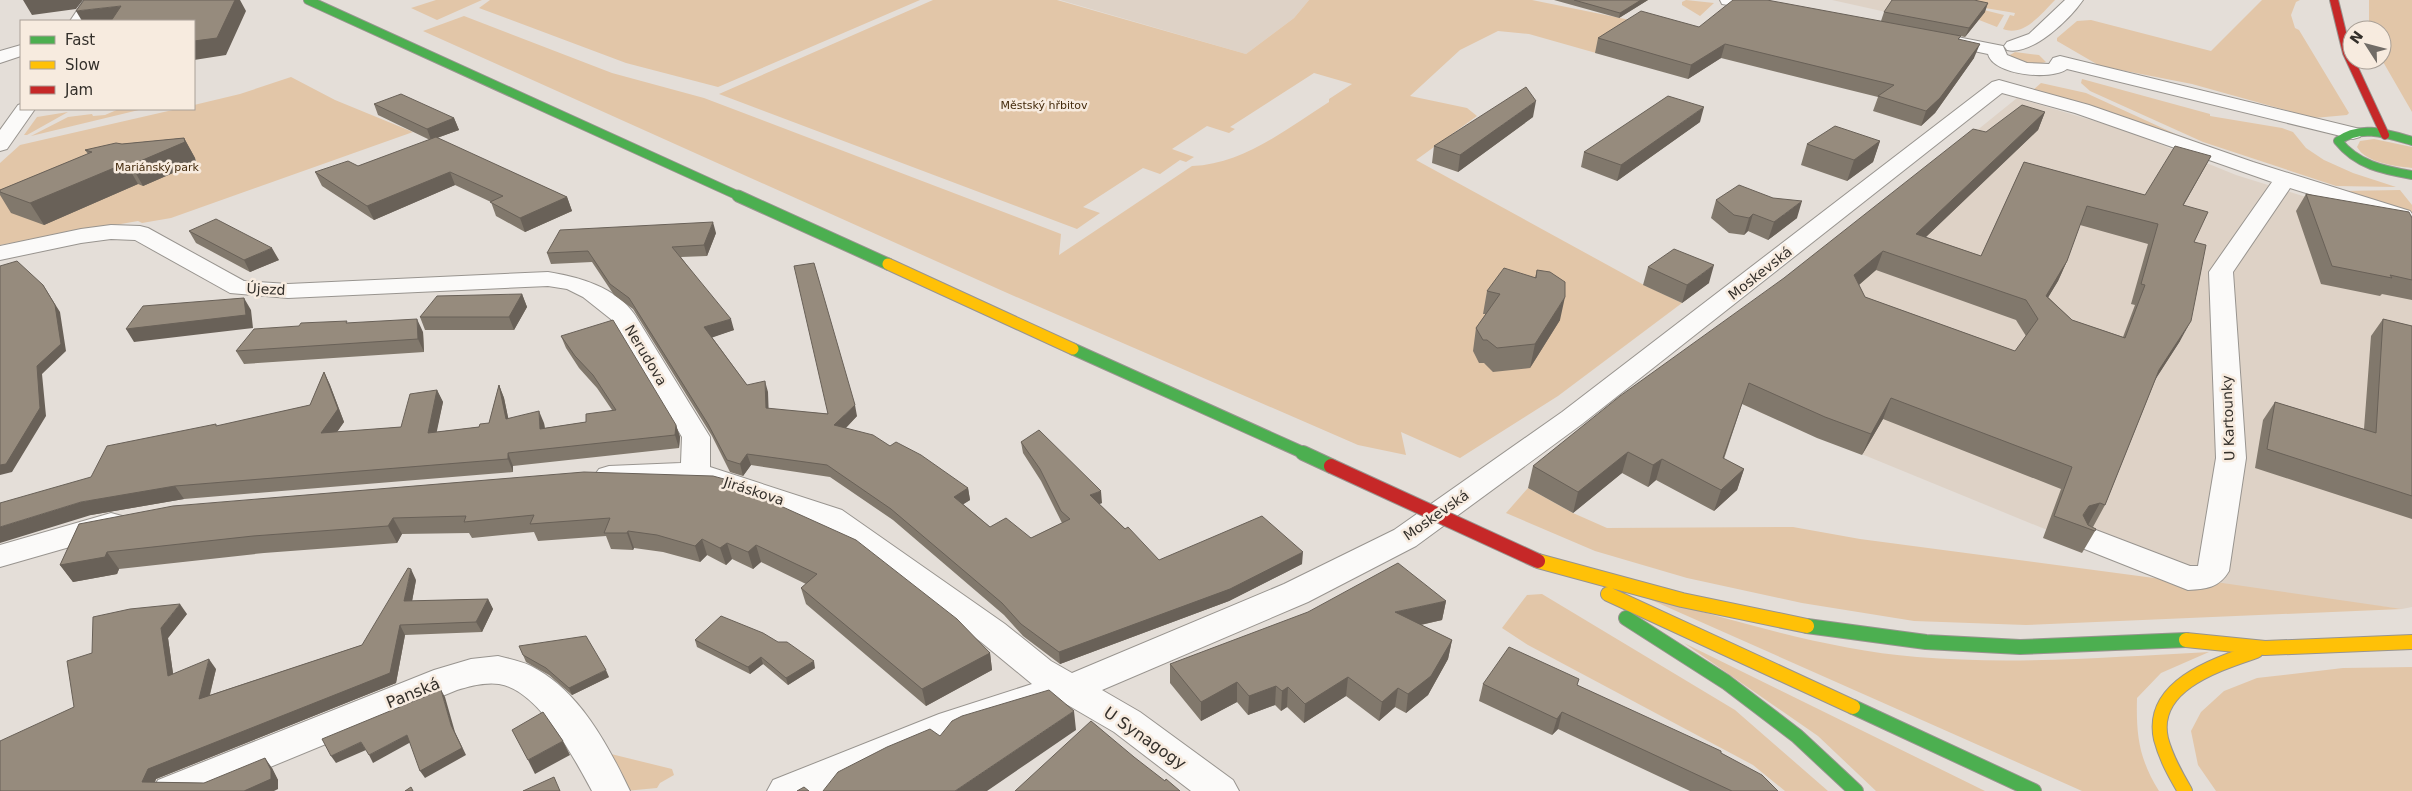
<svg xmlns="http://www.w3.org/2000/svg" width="2412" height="791" font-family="'DejaVu Sans',sans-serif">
  <rect width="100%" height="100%" fill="#e4ded8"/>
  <!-- built -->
  <path fill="#ded2c6" d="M1060 0H1309L1294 18 1246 54Z
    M1832 0H1987L1940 24Z
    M2017 98 2125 130 2236 175 2412 230V607L2402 609 2169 580 1759 412 1689 363Z"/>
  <!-- green -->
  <path fill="#e2c6a8" d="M436 0H482L437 20 411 8Z
    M490 0H920L718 87 626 63 479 8Z
    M933 0H1057L1246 54 1294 18 1309 0H1532L1635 21 1596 53 1529 34 1498 31 1460 50 1410 96 1467 108 1477 116 1416 160 1644 285 1682 303 1558 396 1460 458 1401 432 1406 455 1358 445 1005 292 423 31 464 16 612 73 704 98 1061 234 1059 255 1192 166C1244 164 1286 129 1329 102V99L1352 84 1314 73 1230 127 1235 129 1229 133 1207 126 1172 149 1194 157 1186 162 1180 160 1160 174 1143 168 1083 207 1100 213 1077 229 719 94Z
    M1686 0 1714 3 1700 16 1682 5V2Z
    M1968 0H2055C2041 14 2024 37 2003 29L2010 15 2014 16 2015 13 1985 8 1984 10 2004 15 1997 27 1974 18Z
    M2262 0H2300L2296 2 2291 15 2295 28 2299 30 2349 113 2347 115 2314 118 2192 84 2100 66 2057 41V38L2077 21 2091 20 2211 51Z
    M2369 0H2412V112L2382 60V30H2369Z
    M2015 52 2039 55 2046 62C2035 66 2018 64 2010 55Z
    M291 77 335 100 413 132 171 218 142 223 138 221 0 245V163L20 145 177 109H194V105L240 94Z
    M2082 79 2210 114V116L2282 128 2293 132 2306 148 2324 160 2353 173 2396 187 2336 186 2203 142 2090 91 2081 83Z
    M2041 83 2086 93 2182 137 2085 104 2032 91Z
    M119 109H143L31 136 68 117 92 114 93 116 105 115Z
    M68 112 27 135H24L37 117Z
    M2374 139 2412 147V168C2395 166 2366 163 2357 147L2360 141Z
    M2400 190 2412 205V213L2341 191Z
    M1528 488 1573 513 1607 528 1793 527 1860 539 2169 580 2188 578 2402 609 2026 625 1914 621 1802 603 1687 578 1595 551 1506 513Z
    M1542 594 1735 710 1828 791H1785L1753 765 1528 645 1502 628 1527 595Z
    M1640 595C1731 619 1823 649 1917 657 2014 665 2112 657 2209 652L2161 673 2137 698C2136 735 2139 759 2159 791H2082Z
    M1684 643 1985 791H1876L1818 736Z
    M2412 667V791H2216L2198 765 2191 731 2201 712 2224 691 2257 678 2343 668Z
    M611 754 672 769 674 775 660 783 657 788 625 791Z"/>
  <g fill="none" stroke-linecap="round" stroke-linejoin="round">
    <!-- street casing -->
    <g stroke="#98948f" stroke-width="2">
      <path id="street" d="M84 0H100L88 21H70Z
        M1720 0H1758L1775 3 1778 7 1775 11 1769 12 1728 5 1722 4Z
        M2065 0H2083C2070 19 2032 56 2007 50L2004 46 2007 42 2029 34Z
        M1942 34 2003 46 2007 55 2027 63 2049 64 2053 58 2060 56 2360 129 2363 133 2360 137 2353 139 2067 69C2051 81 1993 75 1988 54L1936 43 1933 39 1936 35Z
        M21 45V56L0 63V51Z
        M1999 80 2089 105 2253 162 2410 211 2412 214 2410 221 2402 223 2290 188 2233 272 2246 458 2229 571C2219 588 2206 589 2188 590L2077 546 2072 538 2077 530 2088 527 2190 566H2198L2216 458 2209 272 2272 182 2075 113 2002 93 1582 424 1416 546 1308 602 1102 690 1140 712 1233 780 1239 791H1191L1114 732 1066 704 1025 714 965 734 827 791H767L773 780 939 714 1032 684 981 642 820 524 693 482 609 486 599 483 594 476 599 469 609 466 681 463 682 437 612 320 583 297 567 289 548 286 288 298 230 293 135 240 111 239 81 243 0 260V246L81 229 111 225 140 226 148 228 244 281 288 284 548 272C579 277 616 287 635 315L710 437V467L842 510 1005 624 1051 661 1072 673 1284 584 1394 530 1562 412 1992 82Z
        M21 104V109H35L7 149 0 151V130L18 105Z
        M111 513 122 516 126 524 122 532 0 567V545Z
        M498 656C509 659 521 661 531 666 579 690 608 745 630 791H592C574 758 539 690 499 684 485 682 470 686 457 690L212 791H152L158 780 434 670 471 659Z"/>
    </g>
    <!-- fast-far2 casing -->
    <g stroke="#98948f" stroke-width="10">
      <path id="fast-far2" d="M308 0 741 197
        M2412 141C2388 134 2360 124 2338 141 2357 165 2383 170 2412 175"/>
    </g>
    <!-- fast-far1 casing -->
    <g stroke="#98948f" stroke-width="13">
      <path id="fast-far1" d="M738 196 888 264
        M1073 349 1306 454"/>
    </g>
    <!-- fast casing -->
    <g stroke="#98948f" stroke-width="16">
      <path id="fast" d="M1303 453 1331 466
        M1626 618 1726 682 1797 736 1856 791
        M1807 626 1926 642 2020 647 2186 640
        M1853 707 2034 791"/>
    </g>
    <!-- slow-far1 casing -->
    <g stroke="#98948f" stroke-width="13">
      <path id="slow-far1" d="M888 264 1073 349"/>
    </g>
    <!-- slow casing -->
    <g stroke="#98948f" stroke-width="16">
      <path id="slow" d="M1538 561 1682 600 1807 626
        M1608 594 1853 707
        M2186 640 2265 648 2412 642
        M2185 791C2175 774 2166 758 2161 739 2149 685 2218 664 2256 651"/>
    </g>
    <!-- jam casing -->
    <g stroke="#98948f" stroke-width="10">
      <path id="jam" d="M2334 0 2347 53 2385 135"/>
    </g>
    <!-- street -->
    <use href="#street" fill="#fbfaf9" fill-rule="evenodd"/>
    <!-- fast-far2 -->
    <use href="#fast-far2" stroke="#4caf50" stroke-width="8"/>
    <!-- fast-far1 -->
    <use href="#fast-far1" stroke="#4caf50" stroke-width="11"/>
    <!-- fast -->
    <use href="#fast" stroke="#4caf50" stroke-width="14"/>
    <!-- slow-far1 -->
    <use href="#slow-far1" stroke="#ffc107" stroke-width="11"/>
    <!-- slow -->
    <use href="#slow" stroke="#ffc107" stroke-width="14"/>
    <!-- jam -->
    <use href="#jam" stroke="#c62828" stroke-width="8"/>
    <!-- jam-bridge casing -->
    <g stroke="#98948f" stroke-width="16" stroke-linecap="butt">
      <path id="jam-bridge" d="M1331 466 1538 561"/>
    </g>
    <!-- jam-bridge -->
    <use href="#jam-bridge" stroke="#c62828" stroke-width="14"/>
  </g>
  <!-- wall -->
  <path fill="#81786c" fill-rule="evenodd" d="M1554 0H1648L1619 18Z
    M1884 12H1985L1965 37 1960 36 1959 40 1974 58 1935 113 1921 126 1873 111 1878 97 1721 58 1688 79 1595 53 1598 38 1699 27 1881 21Z
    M374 104 454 118 459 130 437 138 567 197 572 211 525 232 496 216 491 202 455 185 374 220 322 186 315 172 358 166 430 140 378 115Z
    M2045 112 2038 130 1926 237 1981 256 2024 162 2145 195 2211 156 2183 205 2194 242 2180 341 2156 378 2105 505 2093 527 2089 526 2095 531 2082 553 2043 538 2061 489 1883 419 1862 455 1817 438 1742 404 1724 459 1744 469 1737 490 1714 511 1656 480 1648 487 1622 473 1573 513 1528 488 1533 466 1986 132ZM2080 225 2148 244 2131 304 2135 305 2123 337 2072 320 2048 297 2058 281 2067 261ZM1876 270 2016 320 2026 336 2015 351 1865 297 1859 285Z
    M1533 117 1458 172 1432 163 1434 146Z
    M1700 122 1617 181 1581 167 1584 152Z
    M184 138 195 158 196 163 143 186 138 184 44 225 11 213 0 195V190L88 154 85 150 122 144Z
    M1880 141 1873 162 1847 181 1801 165 1807 144Z
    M2306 194 2412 218V300L2382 294 2380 296 2321 284 2296 211Z
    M1716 200 1797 218 1768 240 1748 231 1744 235 1729 233 1711 218Z
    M189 231 279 260 250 272 196 243Z
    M716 233 707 256 681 257 734 330 712 337 747 385 768 392V409L857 416 846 428 890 446 968 488 970 500 963 504 990 527 1031 538 1062 523 1041 481 1023 453 1021 442 1102 503 1099 504 1159 560 1302 564 1229 601 1060 664 1023 636 1004 615 893 520 830 477 751 465 743 476 730 472 712 436 633 309 614 295 592 262 551 264 547 253Z
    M1648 267 1709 283 1682 303 1643 285Z
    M1537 270 1560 320 1530 368 1493 372 1484 363H1479L1473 351 1476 328 1486 314H1483L1487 291 1535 278Z
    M522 294 527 307 514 330H425L420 317Z
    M2383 319 2412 326V519L2255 468 2263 420 2275 402 2364 429 2371 336Z
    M348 323 423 332 424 352 244 364 236 351Z
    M561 336 676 425 680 437 679 448 513 466V472L184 499 91 515V477L218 426 310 405 324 372 330 385 344 422 337 432 401 427 437 390 443 402 436 432 479 427 489 423 499 385 504 398 508 418 544 423 545 428 586 422 612 410 597 388 579 368 566 348Z
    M725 483 990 653 992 670 926 706 806 604 801 588 806 584 761 562 753 569 732 559 726 565 707 555 700 562 663 552 634 548 633 550 611 549 606 536 538 541 534 532 472 538 469 533 402 534 397 543 264 553 119 569 117 574 73 582 60 565 79 524Z
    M416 580 412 601 488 599 493 609 482 632 405 635 396 683 156 779 155 782 204 783 272 768 278 780V789L0 791 74 707 92 653 187 614 168 638 173 674 216 669 210 695 362 645Z
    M1446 601 1442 620 1421 625 1452 640 1448 659 1428 695 1406 713 1395 707 1379 721 1346 696 1304 723 1287 707 1281 711 1275 705 1248 715 1237 702 1201 721 1170 683V664Z
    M695 640 815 668 788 685 763 664 750 674 697 647Z
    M523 655 609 677 572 695 549 675 526 662Z
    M1483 684 1577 685 1721 753 1778 791H1690L1558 729 1552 735 1479 701Z"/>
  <!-- shaded-wall -->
  <path fill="#696158" d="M23 0H83L76 9 32 15Z
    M235 0H240L246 11 226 55 194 60V41Z
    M1641 0H1648L1619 18 1620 13Z
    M1988 3 1985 12 1965 37 1969 28Z
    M121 6 129 21H82L76 11Z
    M1725 44 1721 58 1688 79 1691 65Z
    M1980 44 1974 58 1935 113 1921 126 1926 111Z
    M1536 101 1533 117 1458 172 1460 155Z
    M1704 107 1700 122 1617 181 1621 165Z
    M2045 112 2038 130 1909 253 1916 234Z
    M454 118 459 130 431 140 427 129Z
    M184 138 195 158 196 163 143 186 131 165Z
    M1880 141 1873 162 1847 181 1854 160Z
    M2211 156 2201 174 2173 224 2183 205Z
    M126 163 138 184 44 225 30 203Z
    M450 172 455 185 374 220 367 206Z
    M567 197 572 211 525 232 520 218Z
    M1802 201 1797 218 1768 240 1774 222Z
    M1753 214 1748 231 1744 235 1749 218Z
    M713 222 716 233 707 256 704 245Z
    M272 248 279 260 250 272 244 260Z
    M1883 251 1876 270 1847 295 1854 275Z
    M2067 261 2058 281 2037 316 2046 296Z
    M1714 265 1709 283 1682 303 1687 285Z
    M43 285 60 312 66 351 42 374 46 416 12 472 0 475V465L37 366Z
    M522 294 527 307 514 330 509 317Z
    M1565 297 1560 320 1530 368 1535 344Z
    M244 298 251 310 253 328 134 342 126 329Z
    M417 319 423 332 424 352 418 339Z
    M731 319 734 330 708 339 704 327Z
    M2191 321 2180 341 2148 391 2159 370Z
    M324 372 330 385 344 422 327 446 321 433Z
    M765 381 768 392 769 420 766 408Z
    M499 385 504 398 511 431 506 419Z
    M437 390 443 402 434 445 428 433Z
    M1891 398 1883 419 1862 455 1871 434Z
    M855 405 857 416 837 437 834 425Z
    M539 411 544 423 546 441 540 429Z
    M676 425 680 437 679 448 675 435Z
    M1628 452 1622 473 1573 513 1578 492Z
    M508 453 513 466V472L508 459Z
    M747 454 751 465 743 476 740 464Z
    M1662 459 1656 480 1648 487 1653 465Z
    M1744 469 1737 490 1714 511 1721 490Z
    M175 486 184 499 91 515 0 543V527L81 502Z
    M968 488 970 500 956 509 954 497Z
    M1101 491 1102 503 1091 507 1090 495Z
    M2100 503 2088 525H2078L2089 506Z
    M393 518 402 534 397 543 388 526Z
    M628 531 634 548 633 550 627 533Z
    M702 539 707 555 700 562 695 546Z
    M727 543 732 559 726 565 720 548Z
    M756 545 761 562 753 569 748 552Z
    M107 552 119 569 117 574 73 582 60 565Z
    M1303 552 1302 564 1229 601 1060 664 1059 652Z
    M411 569 416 580 410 612 404 601Z
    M488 599 493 609 482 632 476 622Z
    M1446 601 1442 620 1392 631 1395 612Z
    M180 604 187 614 168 638 175 687 168 676 161 628Z
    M400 625 405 635 396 683 156 779 151 791 142 782 148 769Z
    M1452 640 1448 659 1428 695 1406 713 1408 694Z
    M990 653 992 670 926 706 922 689Z
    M761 657 763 664 750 674 748 667Z
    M209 659 216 669 206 709 199 699Z
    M814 661 815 668 788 685 786 678Z
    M606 670 609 677 572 695 569 688Z
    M1348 677 1346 696 1304 723 1305 704Z
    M1237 682V702L1201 721V702Z
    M1276 686 1275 705 1248 715 1249 696Z
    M1288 687 1287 707 1281 711 1282 691Z
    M1398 688 1395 707 1379 721 1382 702Z
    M441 690 445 697 455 732 466 755 425 778 420 771 451 725Z
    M1074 711 1076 730 987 791H955Z
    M1562 712 1558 729 1552 735 1557 719Z
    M407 735 411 742 373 763 369 755Z
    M563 741 570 755 535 774 528 760Z
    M361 742 366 750 336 763 331 756Z
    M265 758 272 768 278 780V789L274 791H244Z"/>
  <!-- building -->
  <path fill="#968b7d" stroke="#696158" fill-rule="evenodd" d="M84 0H235L217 38 194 41V21H111L121 6 76 11Z
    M1574 0H1641L1620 13Z
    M1733 0H1767L1961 36 1958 39 1980 44 1940 98 1926 111 1878 96 1894 85 1725 44 1691 65 1598 38 1641 11 1699 27Z
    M1892 0H1974L1988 3 1969 28 1884 12Z
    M1526 87 1536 101 1460 155 1434 146Z
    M401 94 454 118 427 129 374 104Z
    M1668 96 1704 107 1621 165 1584 152Z
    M2022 105 2045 112 1916 234 1981 256 2024 162 2145 195 2175 146 2211 156 2183 205 2208 212 2194 242 2206 245 2191 321 2159 370 2105 505 2100 503 2089 506 2083 515 2088 525 2096 529 2095 531 2054 516 2072 467 1891 398 1871 434 1825 417 1749 383 1723 458 1744 469 1721 490 1662 459 1653 465 1628 452 1578 492 1533 466 1620 396 1784 278 1973 129 1986 132ZM2087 206 2158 224 2141 284 2145 285 2125 338 2072 320 2046 296 2067 261ZM1883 251 2026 300 2038 319 2015 351 1865 297 1854 275Z
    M1835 126 1880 141 1854 160 1807 144Z
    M436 137 567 197 520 218 490 202 503 196 450 172 367 206 315 172 348 161 358 166Z
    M184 138 185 142 131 165 126 163 30 203 0 192V190L92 152 85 150 116 143 122 144Z
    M1739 185 1773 198 1802 201 1774 222 1753 214 1749 218 1734 215 1716 200Z
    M2306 194 2409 212 2412 218V280L2390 275 2392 278 2332 266Z
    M216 219 272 248 244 260 189 231Z
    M713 222 704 245 672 247 731 319 704 327 747 385 765 381 766 408 828 414 794 266 814 263 855 405 834 425 873 435 890 446 896 442 921 455 968 488 954 497 990 527 1006 518 1031 538 1070 519 1061 511 1040 469 1021 442 1039 430 1101 491 1090 495 1125 529 1128 527 1159 560 1262 516 1303 552 1230 589 1059 652 1021 624 1002 603 891 509 827 465 747 454 740 464 727 460 708 424 629 298 610 284 588 251 547 253 560 230Z
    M1674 249 1714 265 1687 285 1648 267Z
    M17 261 43 285 55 305 61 344 37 366 40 408 6 464 0 465V266Z
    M1504 268 1536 278 1537 270 1550 272 1565 282V297L1535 344 1497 348 1487 340H1483L1476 328 1500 294 1487 291Z
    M522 294 509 317H420L437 296Z
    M244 298 246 315 126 329 143 306Z
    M417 319 418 339 236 351 254 329 299 326 301 323 347 321 346 323Z
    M2383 319 2412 326V496L2267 449 2275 402 2376 433Z
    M613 320 676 425 675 435 508 453V459L175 486 81 502 0 527V503L91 477 107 446 216 424V426L310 405 324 372 338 409 321 433 401 427 410 394 437 390 428 433 479 427 480 424 489 423 499 385 506 419 539 411 540 429 586 422V414L616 410 593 375 575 356 561 336Z
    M584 472 713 476 724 479 722 482 743 489 856 540 957 619 990 653 922 689 801 588 817 574 756 545 748 552 727 543 720 548 702 539 695 546 657 535 628 531 627 533H604L610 518 530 524 534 515 464 522 466 516 393 518 388 526 253 536 107 552 105 557 60 565 79 524 173 506Z
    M1398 563 1446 601 1395 612 1452 640 1431 676 1408 694 1398 688 1382 702 1348 677 1305 704 1288 687 1282 691 1276 686 1249 696 1237 682 1201 702 1170 664 1308 612Z
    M408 568 411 569 404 601 488 599 476 622 400 625 390 673 148 769 142 782 204 783 265 758 271 770V779L244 791H0V741L74 707 67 661 92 653 93 617 130 609 180 604 161 628 168 676 209 659 199 699 362 645Z
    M721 616 763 633 778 642H787L814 661 786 678 761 657 748 667 695 640Z
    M586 636 606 670 569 688 546 668 523 655 519 646Z
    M1509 647 1579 679 1577 685 1721 751V753L1762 775 1778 791H1732L1562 712 1557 719 1483 684Z
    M441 690 451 725 462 748 420 771 407 735 369 755 361 742 331 756 322 739Z
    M1049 690 1074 711 955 791H823L838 772 887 747 930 729 940 736 952 721 962 716Z
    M543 712 563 741 528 760 512 730Z
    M1091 721 1134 757 1165 781 1166 779 1180 791H1015Z
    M554 777 560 791H523Z
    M411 787 413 791H405Z
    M804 787 809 791H797Z"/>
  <g text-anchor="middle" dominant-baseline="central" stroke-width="5" stroke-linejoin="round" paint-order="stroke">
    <!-- far-park labels -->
    <g font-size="11" fill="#442b0c" stroke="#f7ebdf">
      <text x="1044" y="105">Městský hřbitov</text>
      <text x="157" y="167">Mariánský park</text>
    </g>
    <!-- street labels -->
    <g font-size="14" fill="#332f2a" stroke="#f7ebdf">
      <text transform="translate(1760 273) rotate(-38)">Moskevská</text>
      <text transform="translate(266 289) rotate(3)">Újezd</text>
      <text transform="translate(646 355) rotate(59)">Nerudova</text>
      <text transform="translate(2228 418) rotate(-92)">U Kartounky</text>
      <text transform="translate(754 491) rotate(18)">Jiráskova</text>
      <text transform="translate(1436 515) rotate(-35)">Moskevská</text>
    </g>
    <!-- near-street labels -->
    <g font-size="16" fill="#332f2a" stroke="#f7ebdf">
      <text transform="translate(413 693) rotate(-22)">Panská</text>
      <text transform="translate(1145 738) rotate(35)">U Synagogy</text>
    </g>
  </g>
  <!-- legend -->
  <rect x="20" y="20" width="175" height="90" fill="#f7ebdf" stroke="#a9a097"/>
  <rect x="30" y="36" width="25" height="8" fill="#4caf50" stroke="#a9a097"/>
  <text x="65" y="45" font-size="15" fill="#332f2a">Fast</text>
  <rect x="30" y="61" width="25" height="8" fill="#ffc107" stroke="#a9a097"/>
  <text x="65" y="70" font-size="15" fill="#332f2a">Slow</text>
  <rect x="30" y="86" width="25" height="8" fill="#c62828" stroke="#a9a097"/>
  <text x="65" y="95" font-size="15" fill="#332f2a">Jam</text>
  <!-- north arrow -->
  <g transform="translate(2367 45) rotate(306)"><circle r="24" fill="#f7ebdf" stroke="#a9a097"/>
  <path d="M0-4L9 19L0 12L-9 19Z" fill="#716c67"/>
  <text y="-8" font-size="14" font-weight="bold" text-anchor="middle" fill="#332f2a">N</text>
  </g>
</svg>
